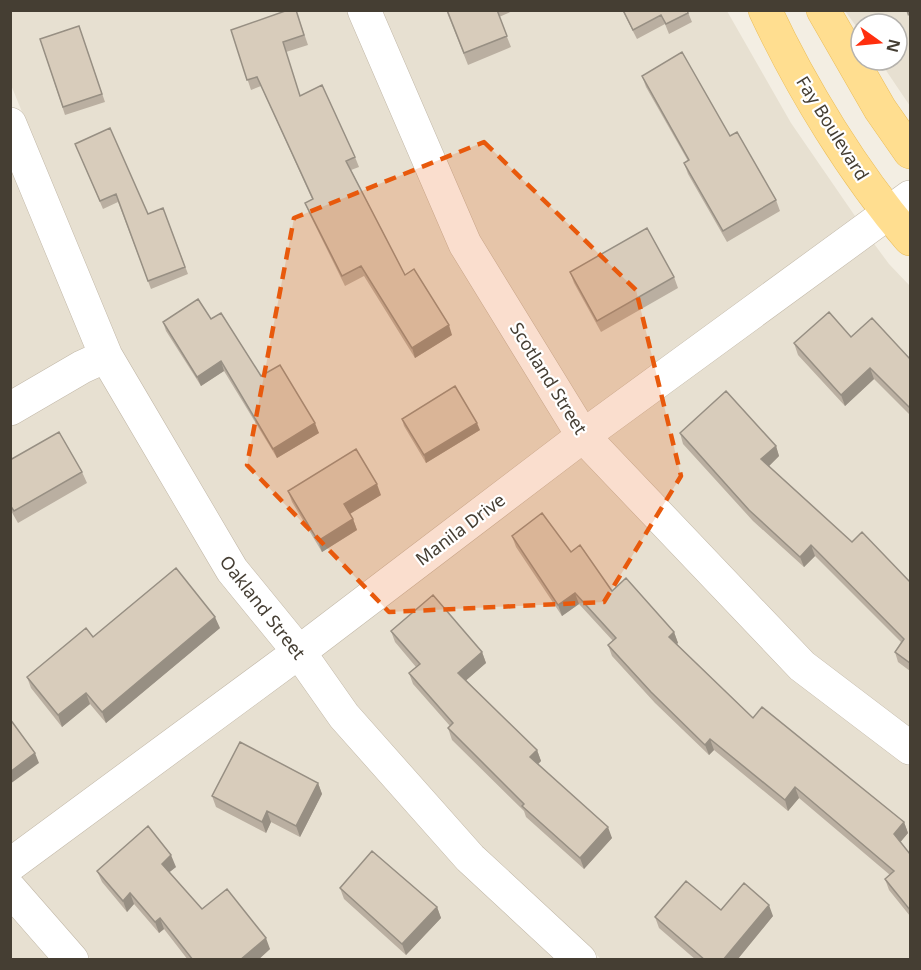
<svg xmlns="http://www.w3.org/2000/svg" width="921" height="970" font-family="'Noto Sans',sans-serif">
  <rect width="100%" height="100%" fill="#f3eee3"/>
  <!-- residential -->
  <path fill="#e7e0d1" d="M10 11H348L451 248 563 432 301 631 245 563 120 351 11 85Z
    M380 11H727L791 123 855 216 587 414 479 238Z
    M845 11H910V106L879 60H897V24H861V33Z
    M10 163 87 349 10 392Z
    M872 241 889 264 910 286V731L813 657 605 438Z
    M100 375 278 648 11 846V426Z
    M582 456 791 675 910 766V959H601L482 849 356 709 319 655Z
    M295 672 559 959H91L19 877Z
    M11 910 53 959H11Z"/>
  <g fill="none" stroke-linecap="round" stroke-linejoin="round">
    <!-- minor casing -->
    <g stroke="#c2b8a8" stroke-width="34">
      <path id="minor" d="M364 10 465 244 583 436 802 666 910 748
        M10 124 106 356 232 570 299 652 344 716 470 858 580 960
        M10 409 82 367 106 356
        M10 865 299 652 583 436 910 197
        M10 889 72 960"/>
    </g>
    <!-- major casing -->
    <g stroke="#ebbd58" stroke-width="34">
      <path id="major" d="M765 10C802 89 854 174 910 239
        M823 10 880 109 910 152"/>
    </g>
    <!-- minor -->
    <use href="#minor" stroke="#fff" stroke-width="33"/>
    <!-- major -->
    <use href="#major" stroke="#ffde90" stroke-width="33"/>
  </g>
  <!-- wall -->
  <path fill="#baafa1" d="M296 10 308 45 286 52 300 96 355 157 359 167 351 170 405 275 452 335 415 358 364 276 345 286 309 213 305 203 312 199 261 86 251 90 231 30Z
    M446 10H515L499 17 511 47 468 65Z
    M622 10H687L692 22 669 34 665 24 637 39Z
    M79 26 105 102 65 115 40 39Z
    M642 76 730 136 776 200 780 211 727 242 688 174 684 163 688 161 646 87Z
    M75 144 148 214 163 208 188 274 151 289 118 202 103 209Z
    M570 272 674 277 678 288 601 332 574 283Z
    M211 319 261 376 319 433 277 458 224 371 201 386 166 331 163 322Z
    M851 337 910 359V415L874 379 845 406 798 355 794 343Z
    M402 419 480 430 426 463 404 426Z
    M680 433 776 446 779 456 769 466 852 542 910 582V671L898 662 895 652 901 642 815 556 804 567 753 521 683 444Z
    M10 460 82 472 87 483 18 523 10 509Z
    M288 491 381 495 350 514 353 519 357 530 322 552 292 502Z
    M512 536 571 552 612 591 674 632 678 643 677 644 753 718 904 822 908 833 900 842 910 854V916L889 890 885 879 890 875 799 798 788 811 714 750 709 755 655 703 612 656 608 645 613 641 579 604 562 616 516 547Z
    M220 628 106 723 90 704 62 727 31 688 27 677 93 637Z
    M391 631 482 652 486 663 466 680 537 750 541 761 538 764 612 838 584 869 526 817 524 811 452 740 448 728 450 726 413 684 409 673 416 667 395 642Z
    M318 783 322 794 300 837 271 822 266 833 216 807 212 796Z
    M176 867 169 872 202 909 270 949 258 960H188L164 929 159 933 134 904 127 912 102 882 97 871Z
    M340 888 437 907 441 918 406 955 344 899Z
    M721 910 773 916 737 960H696L659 928 655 917Z"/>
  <!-- shaded-wall -->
  <path fill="#978f83" d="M906 10H910V14L908 16Z
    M449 325 452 335 415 358 412 348Z
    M221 361 224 371 201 386 197 377Z
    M870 368 874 379 845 406 841 395Z
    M315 423 319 433 277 458 273 449Z
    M477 423 480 430 426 463 424 455Z
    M776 446 779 456 765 470 761 459Z
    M377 484 381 495 348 515 344 504Z
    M353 519 357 530 322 552 318 541Z
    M811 545 815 556 804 567 800 557Z
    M575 593 579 604 562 616 558 605Z
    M215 617 220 628 106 723 102 712Z
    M674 632 678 643 673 647 669 637Z
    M482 652 486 663 462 684 458 673Z
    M86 693 90 704 62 727 58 715Z
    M710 739 714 750 709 755 705 745Z
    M537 750 541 761 534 768 530 757Z
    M35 753 39 763 10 784V772Z
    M318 783 322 794 300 837 296 826Z
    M795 787 799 798 788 811 785 800Z
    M267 811 271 822 266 833 262 822Z
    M904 822 908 833 898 845 894 834Z
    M608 827 612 838 584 869 580 858Z
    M171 855 176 867 166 875 162 864Z
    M130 893 134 904 127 912 123 901Z
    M769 905 773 916 737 960H723Z
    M437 907 441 918 406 955 402 944Z
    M160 918 164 929 159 933 155 922Z
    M266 938 270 949 258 960H240Z"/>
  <!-- building -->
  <path fill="#d8ccbb" stroke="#978f83" stroke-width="1.5" d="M288 10H296L304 35 283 42 300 96 322 85 355 157 346 161 405 275 414 269 449 325 412 348 361 266 342 276 305 203 313 199 257 77 247 80 231 30Z
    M447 10H497L507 36 464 53Z
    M623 10H687L688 13 666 24 661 15 633 30Z
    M79 26 102 94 63 107 40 39Z
    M682 52 730 136 737 132 776 200 723 231 684 163 689 160 642 76Z
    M110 128 148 214 163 208 185 267 148 281 116 194 100 201 75 144Z
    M647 228 674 277 597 321 570 272Z
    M198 299 211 319 221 313 261 376 280 365 315 423 273 449 221 361 197 377 163 322Z
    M829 312 851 337 872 318 910 359V408L870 368 841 395 794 343Z
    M455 386 477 423 424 455 402 419Z
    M726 391 776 446 761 459 852 542 862 532 910 582V663L895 652 904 639 811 545 800 557 749 510 680 433Z
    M59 432 82 472 14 511 10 505V460Z
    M356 449 377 484 344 504 353 519 318 541 288 491Z
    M542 513 571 552 580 545 612 591 626 578 674 632 669 637 753 718 762 707 904 822 894 834 910 854V910L885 879 894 871 795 787 785 800 710 739 705 745 651 692 608 645 616 638 575 593 558 605 512 536Z
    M176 568 215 617 102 712 86 693 58 715 27 677 86 628 93 637Z
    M433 595 482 652 458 673 537 750 530 757 608 827 580 858 522 806 524 804 448 728 453 723 409 673 420 664 391 631Z
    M10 719 35 753 10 772Z
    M240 742 318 783 296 826 267 811 262 822 212 796Z
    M148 826 171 855 162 864 202 909 227 889 266 938 240 960H193L160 918 155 922 130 893 123 901 97 871Z
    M372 851 437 907 402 944 340 888Z
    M686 881 721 910 744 883 769 905 723 960H705L655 917Z"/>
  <!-- marked area -->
  <path fill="#e8590c" fill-opacity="0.2" stroke="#e8590c" stroke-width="4.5" stroke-dasharray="12 8" stroke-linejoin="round" d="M484 142 636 290 681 476 604 602 389 612 247 465 294 218Z"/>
  <g text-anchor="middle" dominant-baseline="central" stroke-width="4.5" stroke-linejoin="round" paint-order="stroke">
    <!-- street labels -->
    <g font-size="18" fill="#453e33" stroke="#fff">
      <text transform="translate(833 128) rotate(58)">Fay Boulevard</text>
      <text transform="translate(549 378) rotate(58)">Scotland Street</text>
      <text transform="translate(460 529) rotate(-37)">Manila Drive</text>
      <text transform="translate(263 607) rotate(52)">Oakland Street</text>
    </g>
  </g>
  <!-- border -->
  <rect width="921" height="970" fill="none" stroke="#453e33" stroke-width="24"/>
  <!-- north arrow -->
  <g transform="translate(879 42) rotate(105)"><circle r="28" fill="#ffffff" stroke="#b5b2ad" stroke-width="1.5"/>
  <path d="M0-4.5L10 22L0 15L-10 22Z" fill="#ff2f0e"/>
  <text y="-9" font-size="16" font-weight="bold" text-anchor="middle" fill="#453e33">N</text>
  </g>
</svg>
